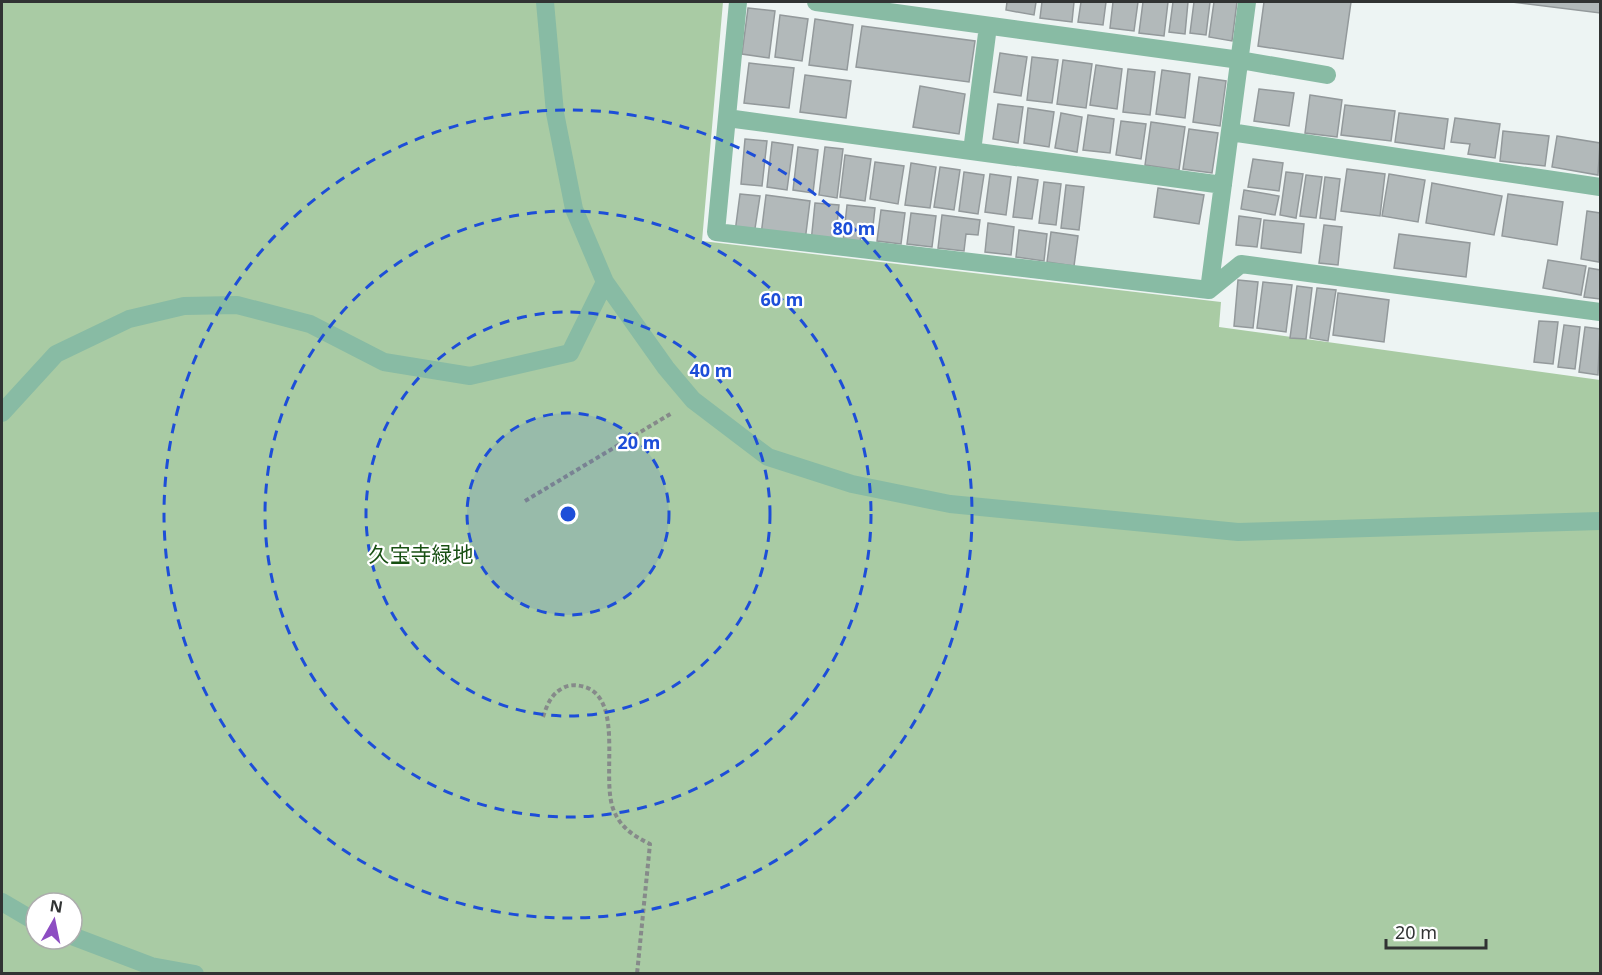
<svg xmlns="http://www.w3.org/2000/svg" width="1602" height="975" font-family="'Noto Sans','Noto Sans JP',sans-serif">
  <rect width="100%" height="100%" fill="#edf4f3"/>
  <!-- green -->
  <path fill="#a9cba4" fill-rule="evenodd" d="M2 2H723L702 241 1221 302 1219 327 1600 380V973L2 974ZM36 903H72V939H36Z"/>
  <!-- building -->
  <path fill="#b2b9ba" stroke="#93999b" stroke-width="1.5" d="M1007 2H1036L1034 15 1006 10Z
    M1042 2H1074L1072 22 1040 18Z
    M1081 2H1106L1103 25 1078 22Z
    M1113 2H1138L1134 31 1110 28Z
    M1143 2H1168L1164 36 1139 33Z
    M1173 2H1188L1185 34 1169 32Z
    M1194 2H1210L1206 35 1190 33Z
    M1214 2H1237L1232 41 1209 37Z
    M1264 2H1351L1343 59 1258 46Z
    M1512 2H1600V13Z
    M748 8 775 11 769 58 742 54Z
    M780 15 808 19 802 61 775 57Z
    M815 19 853 25 847 70 809 65Z
    M862 26 975 41 969 82 856 67Z
    M1000 53 1027 57 1021 96 994 92Z
    M1032 57 1058 60 1052 103 1027 100Z
    M1063 60 1092 64 1086 108 1057 104Z
    M749 63 794 68 789 108 744 103Z
    M1096 65 1122 69 1117 109 1090 105Z
    M1128 69 1155 72 1150 115 1123 112Z
    M1162 70 1190 74 1185 118 1156 114Z
    M805 75 851 81 846 118 800 112Z
    M1199 77 1226 81 1220 126 1193 122Z
    M920 86 965 94 959 134 913 127Z
    M1259 89 1294 93 1289 126 1254 121Z
    M1310 95 1342 100 1337 137 1305 133Z
    M998 104 1023 107 1018 143 993 139Z
    M1345 105 1395 111 1391 141 1341 135Z
    M1028 108 1054 112 1049 147 1024 143Z
    M1061 113 1082 117 1077 152 1055 148Z
    M1399 113 1448 119 1444 149 1395 142Z
    M1088 115 1114 119 1110 153 1083 150Z
    M1455 118 1500 124 1495 158 1468 154 1470 144 1451 142Z
    M1121 121 1146 124 1141 159 1116 155Z
    M1151 122 1185 127 1179 170 1145 165Z
    M1189 129 1218 133 1212 173 1183 169Z
    M1503 131 1549 136 1545 166 1500 161Z
    M1557 136 1600 143 1598 175 1552 167Z
    M745 139 767 141 762 186 741 184Z
    M772 142 793 145 787 190 767 187Z
    M798 147 818 150 813 193 793 190Z
    M825 147 843 149 837 198 819 195Z
    M845 155 871 159 865 201 840 197Z
    M1253 159 1283 163 1279 191 1248 187Z
    M875 162 904 166 898 204 870 199Z
    M911 163 936 167 930 208 905 205Z
    M940 167 960 170 954 210 934 207Z
    M1347 169 1385 174 1380 216 1341 211Z
    M964 172 984 175 978 214 959 211Z
    M1286 172 1303 174 1296 218 1280 215Z
    M990 174 1011 177 1006 215 985 212Z
    M1389 174 1425 180 1418 222 1382 216Z
    M1306 175 1322 177 1316 218 1300 216Z
    M1018 177 1038 180 1032 219 1013 217Z
    M1325 177 1340 179 1335 220 1320 218Z
    M1044 182 1061 184 1056 225 1039 223Z
    M1432 183 1502 196 1494 235 1426 223Z
    M1066 185 1084 187 1079 230 1061 228Z
    M1158 188 1204 195 1199 224 1154 217Z
    M1244 190 1279 196 1275 215 1241 209Z
    M740 194 760 196 754 235 735 232Z
    M1508 194 1563 202 1557 245 1502 236Z
    M766 195 810 201 805 241 761 235Z
    M815 203 839 205 835 245 811 242Z
    M847 205 875 208 872 235 861 234 860 243 843 242Z
    M881 210 905 213 901 244 877 241Z
    M1587 211 1600 213 1599 262 1581 259Z
    M911 213 936 216 932 247 907 244Z
    M942 215 980 220 978 235 966 234 964 251 938 248Z
    M1239 216 1261 219 1257 247 1236 245Z
    M1264 220 1304 224 1301 253 1261 248Z
    M988 223 1014 227 1011 255 985 252Z
    M1324 225 1342 227 1338 265 1319 263Z
    M1019 230 1047 234 1044 261 1016 257Z
    M1051 232 1078 236 1074 266 1047 262Z
    M1399 234 1470 243 1466 277 1394 268Z
    M1548 260 1586 266 1581 295 1543 288Z
    M1589 268 1600 270V299L1584 297Z
    M1238 280 1258 282 1253 328 1234 326Z
    M1263 282 1292 285 1286 332 1257 328Z
    M1297 286 1312 288 1306 339 1290 338Z
    M1317 288 1336 290 1328 341 1310 338Z
    M1338 293 1389 300 1384 342 1333 335Z
    M1539 321 1558 322 1553 364 1534 362Z
    M1564 325 1580 327 1575 369 1558 367Z
    M1585 327 1600 329 1598 375 1579 372Z"/>
  <g fill="none" stroke-linecap="round" stroke-linejoin="round">
    <!-- path -->
    <path stroke="#868a8a" stroke-width="4" stroke-dasharray="4.5 3" stroke-linecap="butt" d="M525 501 672 413
      M543 717C547 705 551 694 563 688 570 684 578 685 585 687 625 700 600 780 614 811 621 828 634 836 650 844L637 974"/>
    <!-- minor -->
    <path stroke="#88bba4" stroke-width="18" d="M545 2 555 113 574 209 605 282 666 368 693 400 768 457 852 484 950 504 1238 532 1600 521
      M738 2 716 232 1209 290 1241 264 1600 312
      M816 2 1240 60 1327 75
      M727 118 1223 185
      M1230 132 1600 187
      M972 151 988 26
      M1209 290 1247 2
      M2 413 56 354 129 319 184 306 237 305 310 324 384 362 470 376 570 353 605 282
      M2 902 36 922
      M72 936 151 966 195 974"/>
  </g>
  <!-- distance rings -->
  <circle cx="568" cy="514" r="101" fill="#1d4ed8" fill-opacity=".12"/>
  <g fill="none" stroke="#1d4ed8" stroke-width="3" stroke-dasharray="10 8">
    <circle cx="568" cy="514" r="101"/>
    <circle cx="568" cy="514" r="202"/>
    <circle cx="568" cy="514" r="303"/>
    <circle cx="568" cy="514" r="404"/>
  </g>
  <g text-anchor="middle" dominant-baseline="central" stroke-width="4.5" stroke-linejoin="round" paint-order="stroke">
    <!-- park labels -->
    <g font-size="21" fill="#185013" stroke="#fff">
      <text x="421" y="554">久宝寺緑地</text>
    </g>
  </g>
  <circle cx="568" cy="514" r="9" fill="#1d4ed8" stroke="#fff" stroke-width="3"/>
  <g font-size="18" text-anchor="middle" font-weight="bold" fill="#1d4ed8" stroke="#fff" stroke-width="4.5" stroke-linejoin="round" paint-order="stroke">
    <text x="854" y="235">80 m</text>
    <text x="782" y="306">60 m</text>
    <text x="711" y="377">40 m</text>
    <text x="639" y="449">20 m</text>
  </g>
  <!-- border -->
  <rect width="1602" height="975" fill="none" stroke="#313333" stroke-width="6"/>
  <!-- north arrow -->
  <g transform="translate(54 921) rotate(9)"><circle r="28" fill="#ffffff" stroke="#adadad" stroke-width="1.5"/>
  <path d="M0-4.5L10 22L0 15L-10 22Z" fill="#8d4dc2"/>
  <text y="-9" font-size="16" font-weight="bold" text-anchor="middle" fill="#313333">N</text>
  </g>
  <!-- scale -->
  <path d="M1386 939v9h100v-9" fill="none" stroke="#313333" stroke-width="3"/>
  <text x="1395" y="939" font-size="18" fill="#313333" stroke="#ffffff" stroke-width="4.5" paint-order="stroke">20 m</text>
</svg>
